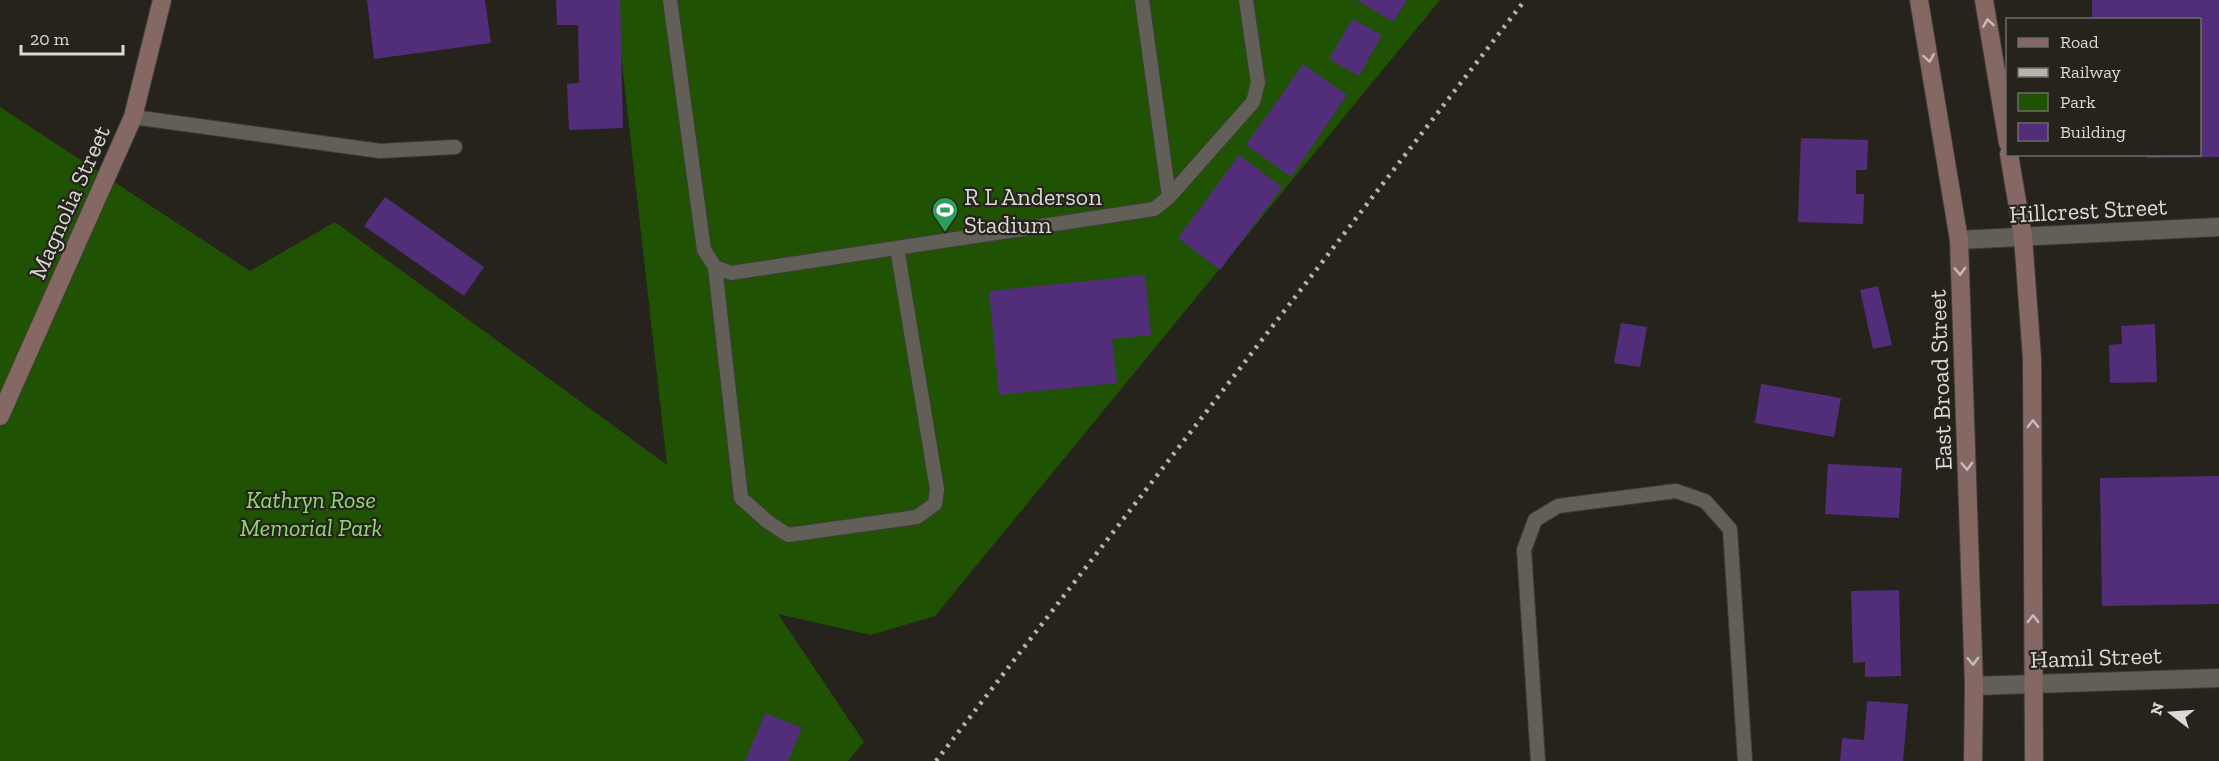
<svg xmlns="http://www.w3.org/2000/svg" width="2219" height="761" font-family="'Zilla Slab',serif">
  <rect width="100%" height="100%" fill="#26231d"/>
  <!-- green -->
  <path fill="#205203" d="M615 0H1440L935 616 871 635 778 614 864 742 848 761H0V107L250 271 335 222 667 465Z"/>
  <!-- building -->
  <path fill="#522e7a" d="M367 0H485L491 43 374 59Z
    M556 0H620L623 128 569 130 567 84 579 83 578 25H557Z
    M1357 0H1407L1393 22Z
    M2092 0H2219V157L2147 158V154H2200V20H2092Z
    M1352 19 1382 35 1359 76 1329 59Z
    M1303 64 1347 95 1291 177 1246 145Z
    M1801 138 1868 140 1867 170H1856V194H1864L1863 224 1798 222Z
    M1239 155 1282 187 1220 270 1178 238Z
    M385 197 484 267 464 296 364 226Z
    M1145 275 1151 335 1112 339 1117 383 999 395 989 291Z
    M1878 286 1892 345 1873 349 1860 290Z
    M1621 323 1647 327 1640 367 1614 363Z
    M2155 324 2157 382 2110 383 2109 345 2122 344 2121 326Z
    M1761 384 1841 398 1834 437 1755 423Z
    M1828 464 1902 468 1899 518 1825 514Z
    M2219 476V604L2102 606 2100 478Z
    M1899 590 1901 676 1865 677V662L1853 663 1851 591Z
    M1867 701 1908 704 1903 761H1840L1842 738 1864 740Z
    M765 713 802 728 788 761H745Z"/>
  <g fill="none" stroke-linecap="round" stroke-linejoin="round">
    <!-- lane casing -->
    <g stroke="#403d39" stroke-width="16">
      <path id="lane" d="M670 0 704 250 715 267 731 273 1154 209 1169 197 1142 0
        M133 117 380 151 455 147
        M1169 197 1253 102 1258 83 1246 0
        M715 267 741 498 768 522 788 535 917 517 935 504 937 489 897 248
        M1538 761 1524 550 1535 520 1558 506 1676 491 1705 501 1730 529 1745 761"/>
    </g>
    <!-- street casing -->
    <g stroke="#403d39" stroke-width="20">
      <path id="street" d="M1959 240 2219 227
        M1974 686 2219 678"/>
    </g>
    <!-- secondary casing -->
    <g stroke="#403d39" stroke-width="20">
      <path id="secondary" d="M1919 0 1959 240 1974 686 1973 761
        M1984 0 2008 143
        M2009 154 2023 237 2032 359 2034 761
        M0 416 133 117 162 0"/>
    </g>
    <!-- lane -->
    <use href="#lane" stroke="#625e58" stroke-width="14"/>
    <!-- street -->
    <use href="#street" stroke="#625e58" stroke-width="18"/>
    <!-- secondary -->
    <use href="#secondary" stroke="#856864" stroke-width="18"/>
    <!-- rail -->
    <path stroke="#b6b4af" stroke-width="4.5" stroke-dasharray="3 6" stroke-linecap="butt" d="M936 761 1525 0"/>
  </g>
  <!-- one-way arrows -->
  <defs><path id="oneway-chevron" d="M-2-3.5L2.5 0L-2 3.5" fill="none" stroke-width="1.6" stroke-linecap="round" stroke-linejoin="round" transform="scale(1.5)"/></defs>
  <g stroke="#c6bdb9">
    <use href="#oneway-chevron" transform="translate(1988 23) rotate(-99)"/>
    <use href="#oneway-chevron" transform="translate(1929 58) rotate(80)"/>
    <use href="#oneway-chevron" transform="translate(1960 271) rotate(88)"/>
    <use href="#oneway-chevron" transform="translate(2033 424) rotate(-90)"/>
    <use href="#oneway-chevron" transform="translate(1967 466) rotate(88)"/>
    <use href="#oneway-chevron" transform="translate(2033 619) rotate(-90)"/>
    <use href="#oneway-chevron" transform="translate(1973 661) rotate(88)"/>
  </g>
  <!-- icons -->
  <defs>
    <g id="stadium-pin" transform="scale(1.35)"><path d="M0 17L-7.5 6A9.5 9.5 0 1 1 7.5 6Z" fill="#2e9e5b" stroke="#26231d"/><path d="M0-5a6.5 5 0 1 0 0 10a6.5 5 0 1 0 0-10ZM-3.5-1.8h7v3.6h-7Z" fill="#fff"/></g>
  </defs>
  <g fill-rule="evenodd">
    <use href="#stadium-pin" x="945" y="210"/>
  </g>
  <g text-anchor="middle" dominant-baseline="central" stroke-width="4.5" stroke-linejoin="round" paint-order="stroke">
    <!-- poi labels -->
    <g font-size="24" fill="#dbd9d5" stroke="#26231d" text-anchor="start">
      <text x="964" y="196">R L Anderson<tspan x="964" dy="28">Stadium</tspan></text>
    </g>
    <!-- street labels -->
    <g font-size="24" fill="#dbd9d5" stroke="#26231d">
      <text transform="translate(69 202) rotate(-66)">Magnolia Street</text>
      <text transform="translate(2088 210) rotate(-3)">Hillcrest Street</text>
      <text transform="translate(1940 380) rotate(-92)">East Broad Street</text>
      <text transform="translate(2096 657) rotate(-2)">Hamil Street</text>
    </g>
    <!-- park labels -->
    <g font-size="24" font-style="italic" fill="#8fda73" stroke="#26231d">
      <text x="311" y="499">Kathryn Rose<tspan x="311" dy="28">Memorial Park</tspan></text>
    </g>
  </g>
  <!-- legend -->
  <rect x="2006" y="18" width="195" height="138" fill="#26231d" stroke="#6e6c67" stroke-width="1.5"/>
  <rect x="2018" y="38" width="30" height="9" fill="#856864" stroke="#6e6c67" stroke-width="1.5"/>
  <text x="2060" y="48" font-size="18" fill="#dbd9d5">Road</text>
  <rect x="2018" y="68" width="30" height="9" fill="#b6b4af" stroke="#6e6c67" stroke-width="1.5"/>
  <text x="2060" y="78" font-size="18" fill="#dbd9d5">Railway</text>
  <rect x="2018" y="93" width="30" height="18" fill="#205203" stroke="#6e6c67" stroke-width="1.5"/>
  <text x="2060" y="108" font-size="18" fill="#dbd9d5">Park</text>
  <rect x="2018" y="123" width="30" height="18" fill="#522e7a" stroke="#6e6c67" stroke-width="1.5"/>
  <text x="2060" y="138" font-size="18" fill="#dbd9d5">Building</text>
  <!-- north arrow -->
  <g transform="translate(2171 713) rotate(287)" stroke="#26231d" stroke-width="4.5" paint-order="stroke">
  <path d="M0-4.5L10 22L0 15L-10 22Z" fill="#dbd9d5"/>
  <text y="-9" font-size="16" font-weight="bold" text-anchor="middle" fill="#dbd9d5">N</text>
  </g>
  <!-- scale -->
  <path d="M21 45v9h102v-9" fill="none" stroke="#dbd9d5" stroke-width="3"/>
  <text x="30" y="45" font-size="18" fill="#dbd9d5" stroke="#26231d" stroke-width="4.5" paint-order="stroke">20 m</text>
</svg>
